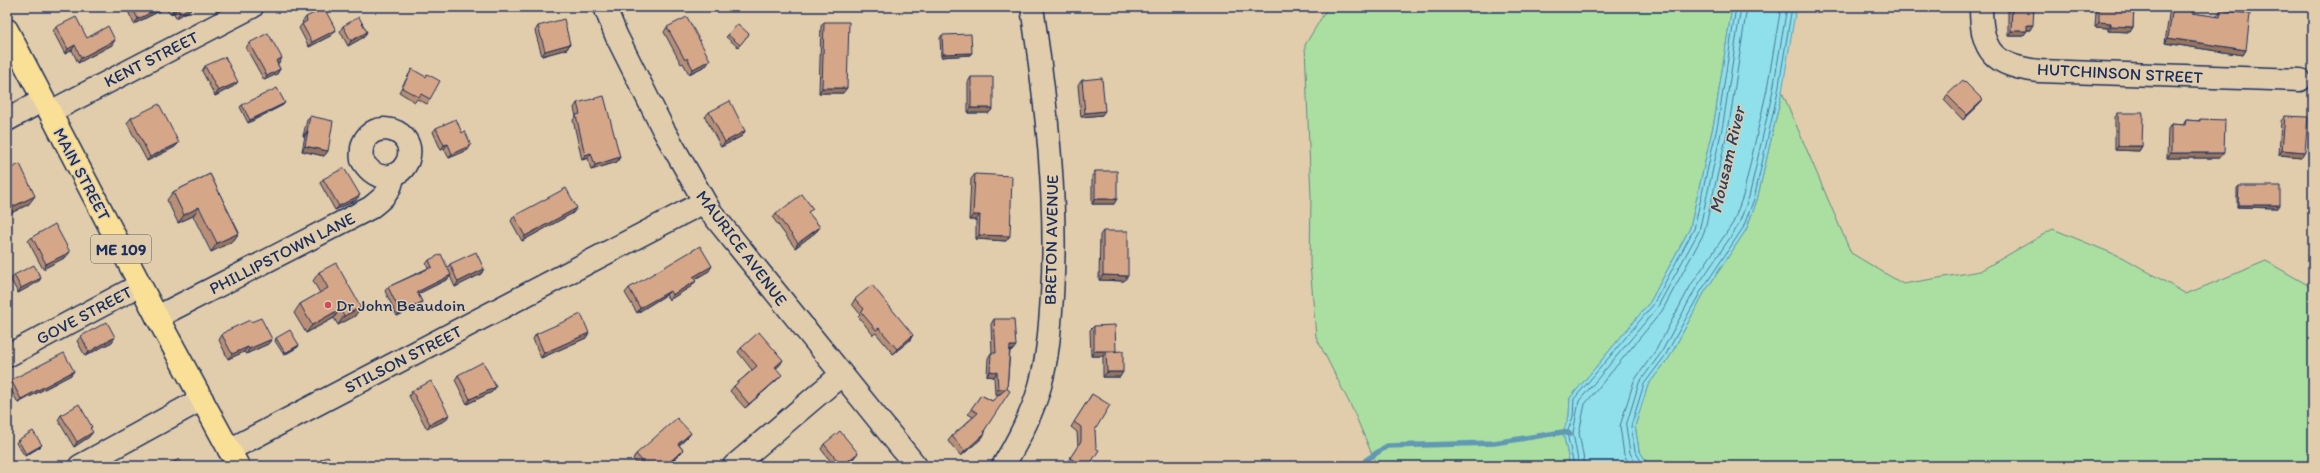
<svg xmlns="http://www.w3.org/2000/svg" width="2320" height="473" font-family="Itim,sans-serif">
  <rect width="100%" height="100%" fill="#e1cdac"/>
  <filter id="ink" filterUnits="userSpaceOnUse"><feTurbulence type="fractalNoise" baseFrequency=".025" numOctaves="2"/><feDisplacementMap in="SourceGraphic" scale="8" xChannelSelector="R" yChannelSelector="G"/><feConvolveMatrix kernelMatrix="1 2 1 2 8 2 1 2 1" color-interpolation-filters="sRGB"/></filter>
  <g filter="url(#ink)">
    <!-- green -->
    <path fill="#abdfa1" stroke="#638780" d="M1328 7H1732L1714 122 1690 228 1650 302 1570 398 1569 416 1563 432 1570 466H1377L1353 410 1316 337 1310 264 1311 197 1305 45Z
      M1782 92 1851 253 1903 284 1980 271 2053 229 2126 259 2186 294 2266 261 2313 288V466H1649L1639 450 1635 426 1648 385 1669 358 1704 293 1746 230 1757 200Z"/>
    <!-- water -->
    <path fill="#90e0eb" stroke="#6199b3" d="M1732 7H1796L1782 92 1757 200 1746 230 1704 293 1669 358 1648 385 1635 426 1639 450 1649 466H1570L1563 432 1569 416 1570 398 1650 302 1690 228 1714 122Z"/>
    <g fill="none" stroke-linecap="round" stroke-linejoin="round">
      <!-- shore -->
      <path stroke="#4a7696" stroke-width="1" d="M1574 466 1567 433 1573 417 1574 399 1653 305 1694 229 1718 123 1736 7
        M1579 466 1573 433 1579 401 1657 308 1699 231 1723 124 1741 7
        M1585 466 1579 433 1585 404 1662 311 1704 233 1729 125 1747 7
        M1631 466 1624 455 1620 426 1634 381 1656 350 1691 285 1733 223 1743 196 1767 89 1781 7
        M1638 466 1630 453 1626 426 1639 383 1661 353 1696 288 1738 226 1749 197 1773 90 1787 7
        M1644 466 1635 451 1631 426 1644 384 1665 356 1701 291 1743 228 1754 199 1778 91 1792 7"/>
      <!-- stream -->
      <path stroke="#6199b3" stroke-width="5.5" d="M1362 466 1366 460 1387 446 1494 443 1563 432 1570 434"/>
      <!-- minor casing -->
      <g stroke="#1b2f5e" stroke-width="25">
        <path id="minor" d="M605 7 616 35 663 129 710 211 916 466
          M1981 7C1981 52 1994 66 2039 71L2300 80
          M50 112 252 7
          M7 120 43 100
          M157 317 370 208C382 199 392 191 393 175 400 173 405 167 408 160 419 124 356 114 362 160 369 172 379 180 393 175
          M7 356 140 285
          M229 450 704 202
          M80 466 202 399
          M734 466 841 375
          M1003 466C1018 441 1032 415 1040 386 1048 357 1050 327 1052 296 1058 199 1046 103 1032 7"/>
      </g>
      <!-- highway casing -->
      <g stroke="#1b2f5e" stroke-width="25">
        <path id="highway" d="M7 30 157 317 238 466"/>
      </g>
      <!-- minor -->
      <use href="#minor" stroke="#e1cdac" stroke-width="22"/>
      <!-- highway -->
      <use href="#highway" stroke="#fadf96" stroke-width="22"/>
    </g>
    <!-- wall -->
    <path fill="#b88f75" stroke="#1b2f5e" d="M126 7H192L189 11 176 18 174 13 170 14 166 8 134 24Z
      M2011 7H2034L2030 30H2027L2023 36H2008V10Z
      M2099 7H2134L2133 27 2130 32 2108 31V28L2095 27 2096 12Z
      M2170 7H2192V13L2217 17V15L2221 10 2246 50 2243 55 2165 43Z
      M2306 7H2313V16Z
      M306 17 336 30 332 35 309 47 299 28 303 23 302 22Z
      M824 22 843 93H819L821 26Z
      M343 26 364 37 348 46 340 31Z
      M538 26 570 44 567 49 542 56 535 31Z
      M56 27 87 38 112 45 78 63 72 50 65 54 53 31Z
      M667 27 707 65 689 74 683 63 681 64 664 32Z
      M749 34 738 47 726 37 728 35Z
      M942 35 970 55 941 57 940 38Z
      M249 43 282 58 277 63 280 69 277 74 264 80 246 48Z
      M205 66 238 82 234 86 215 96 202 71Z
      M412 69 430 99 427 104 417 99 415 102 399 92Z
      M971 77 993 108 989 113H968V82Z
      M1082 80 1102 115 1081 117 1078 85Z
      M1947 95 1983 100 1979 105 1963 120 1944 100Z
      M285 103 283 105 248 123 240 107 242 105Z
      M577 103 620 157 617 162 591 170 588 158 582 160 573 120 576 116 574 108Z
      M709 112 745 131 742 136 721 147 705 117Z
      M2118 113 2142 146 2139 151 2115 150V117Z
      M310 116 328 151 324 156 302 151 305 136H303L307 120Z
      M2285 116 2302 157 2279 155 2281 121Z
      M131 118 175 147 147 161 127 123Z
      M2200 119 2220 158H2167L2168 129 2171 124 2183 125 2186 120 2199 121Z
      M436 128 468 150 449 158 444 149 441 150 433 132Z
      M7 170 29 204 7 215Z
      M1095 171 1114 204H1092V176Z
      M210 174 239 233 233 241 211 252 193 216 178 223 167 200 173 192Z
      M975 174 1006 241 976 239V220H969L971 179Z
      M323 179 356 200 335 210 320 183Z
      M2239 186 2278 208 2237 207V188Z
      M573 213 522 241 511 221 514 216Z
      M776 214H809L820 227 816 232 795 248 773 218Z
      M1103 231 1124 281 1099 280 1100 235Z
      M32 237 66 257 43 269 28 241Z
      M429 260 448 267 450 264 484 269 481 274 455 287 450 276 448 279 418 294 422 302 419 306 397 316 385 291 388 287 428 268 426 264Z
      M709 271 694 279 692 286 669 300 666 295 637 313 625 293 629 288Z
      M319 272 355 316 338 325 334 318 306 333 294 313 300 304 320 293 313 281Z
      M14 275 41 278 38 282 18 293 11 280Z
      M855 299 910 340 893 354 876 333 873 335 858 316 860 314 852 304Z
      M994 319 1013 350 1010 351 1007 389 984 431 985 433 982 438 961 456 948 441 952 436 973 417 968 414 981 395 992 401 1000 394H995L994 377 987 376 988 358 991 353H992L991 324Z
      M251 322 272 339 268 344 246 354 244 352 228 359 219 340 222 335Z
      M1094 326 1116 351 1120 377H1103V356H1091L1090 330Z
      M536 334 586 338 541 358 533 339Z
      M81 336 115 337 112 342 85 356 77 341Z
      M276 338 298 347 284 355 275 341Z
      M741 348 780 365 776 368 778 379 745 408 730 391 734 386 752 370 738 352Z
      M74 371 71 375 18 403 8 384 11 380Z
      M458 375 496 387 492 392 467 404 455 380Z
      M412 391 446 420 427 429 409 396Z
      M1092 394 1095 430 1089 466H1072L1067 463 1078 446 1077 432 1071 427Z
      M61 415 92 427 90 429 89 437 74 447 58 420Z
      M691 433 687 438 679 445 683 450 680 454 667 466H639L633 459 636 454Z
      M18 440 42 445 40 447 25 456 16 443Z
      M824 444 854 458 844 466H834L821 449Z
      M315 463 332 464 342 466H313Z"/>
    <!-- shaded-wall -->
    <path fill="#96745f" stroke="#1b2f5e" d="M162 7H167L134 24 138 19Z
      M191 7H192L189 11 176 18 180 13Z
      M945 7H966L964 9 943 10Z
      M1079 7H1098V8L1077 9Z
      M177 8 174 13 170 14 173 10Z
      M2099 22 2111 23 2108 28 2095 27Z
      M2027 25H2033L2030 30H2024Z
      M2111 26 2133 27 2130 32 2108 31Z
      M336 30 332 35 309 47 312 42Z
      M2011 31H2027L2023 36H2008Z
      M367 32 364 37 348 46 351 41Z
      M2168 38 2246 50 2243 55 2165 43Z
      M115 40 112 45 78 63 81 58Z
      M570 44 567 49 542 56 545 51Z
      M75 45 72 50 65 54 68 49Z
      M972 53 970 55 941 57 943 54Z
      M282 58 279 63 273 66 276 61Z
      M710 60 707 65 689 74 693 69Z
      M280 69 277 74 264 80 267 76Z
      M238 82 234 86 215 96 218 91Z
      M822 88H847L843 93H819Z
      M1983 100 1979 105 1963 120 1967 115Z
      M285 103 283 105 248 123 250 120Z
      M971 108H993L989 113H968Z
      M1105 111 1102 115 1081 117 1085 113Z
      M307 131H308L305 136H303Z
      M745 131 742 136 721 147 725 142Z
      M179 143 175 147 147 161 150 157Z
      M448 144 444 149 441 150 444 145Z
      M471 145 468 150 449 158 452 154Z
      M305 146 328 151 324 156 302 151Z
      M2118 146H2142L2139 151 2115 150Z
      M2282 150 2305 152 2302 157 2279 155Z
      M591 153 588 158 582 160 585 155Z
      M2171 153H2224L2220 158H2167Z
      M620 157 617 162 591 170 595 165Z
      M360 195 356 200 335 210 339 206Z
      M35 196 29 204 7 215 12 207Z
      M1095 199H1117L1114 204H1092Z
      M2238 205H2280L2278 208 2237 207Z
      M199 207 193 216 178 223 184 215Z
      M577 208 573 213 522 241 525 236Z
      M973 215H980L976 220H969Z
      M820 227 816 232 795 248 798 243Z
      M239 233 233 241 211 252 217 243Z
      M979 235 1010 236 1006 241 976 239Z
      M70 252 66 257 43 269 46 264Z
      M712 266 709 271 690 282 693 277Z
      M484 269 481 274 455 287 458 282Z
      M451 275 448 279 414 296 417 292Z
      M1103 275 1128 276 1124 281 1099 280Z
      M41 278 38 282 18 293 21 288Z
      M696 281 692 286 669 300 672 295Z
      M670 291 666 295 637 313 640 308Z
      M422 302 419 306 397 316 400 312Z
      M361 307 355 316 338 325 344 316Z
      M340 309 334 318 306 333 312 325Z
      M589 333 586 338 541 358 544 353Z
      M913 335 910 340 893 354 897 349Z
      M115 337 112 342 85 356 89 352Z
      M272 339 268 344 246 354 249 349Z
      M299 345 298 347 284 355 285 353Z
      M1010 346H1016L1013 350 1007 351Z
      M248 347 244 352 228 359 232 354Z
      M1094 351H1116L1106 352 1103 356H1091Z
      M783 360 780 365 772 372 775 367Z
      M74 371 71 375 18 403 21 399Z
      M990 371 997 372 994 377 987 376Z
      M1107 372H1123L1120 377H1103Z
      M782 375 778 379 745 408 749 404Z
      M496 387 492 392 467 404 470 399Z
      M998 389H1006L1003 394H995Z
      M449 415 446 420 427 429 430 424Z
      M93 432 89 437 74 447 77 442Z
      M691 433 687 438 675 449 678 444Z
      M985 433 982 438 961 456 965 451Z
      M42 445 40 447 25 456 26 454Z
      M683 450 680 454 667 466H665Z
      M858 453 854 458 844 466H842Z"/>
    <!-- building -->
    <path fill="#d6a688" stroke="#1b2f5e" d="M132 7H162L138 19Z
      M172 7H191L180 13 177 8 173 10Z
      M2012 7H2034L2033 25H2027V31H2011Z
      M2099 7H2134L2133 27 2111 26V23L2099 22Z
      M2173 7H2192V13L2220 17 2221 10 2250 14 2246 50 2168 38Z
      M324 8 336 30 312 42 302 24 307 21 306 17Z
      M76 17 87 38 108 26 115 40 81 58 75 45 68 49 56 27Z
      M359 17 367 32 351 41 343 26Z
      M687 17 710 60 693 69 687 58 685 60 667 27Z
      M564 19 570 44 545 51 538 26Z
      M824 22H849L847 88H822Z
      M738 24 749 34 740 45 728 35Z
      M268 33 282 58 276 61 280 69 267 76 249 43Z
      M971 34 972 53 943 54 942 35Z
      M225 57 238 82 218 91 205 66Z
      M412 69 426 77 427 74 440 81 430 99 421 94 419 97 402 88Z
      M971 77H993V108H971Z
      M1102 78 1105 111 1085 113 1082 80Z
      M1963 80 1983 100 1967 115 1947 95Z
      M277 88 285 103 250 120 242 105Z
      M604 96 620 157 595 165 591 153 585 155 576 115 580 114 577 103Z
      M730 101 745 131 725 142 709 112Z
      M159 104 179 143 150 157 131 118Z
      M2118 113H2143L2142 146H2118Z
      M310 116 333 121 328 151 305 146 308 131H307Z
      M2285 116 2308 117 2305 152 2282 150Z
      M456 119 462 133 465 131 471 145 452 154 448 144 444 145 436 128Z
      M2200 119 2225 120 2224 153H2171V124L2185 125 2186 120 2200 121Z
      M20 164 35 196 12 207 7 196V170Z
      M344 168 360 195 339 206 323 179Z
      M1095 171H1117V199H1095Z
      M210 174 239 233 217 243 199 207 184 215 173 192Z
      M975 174 1012 176 1010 236 979 235 980 215H973Z
      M2239 186H2280V205H2238Z
      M566 188 577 208 525 236 514 216Z
      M802 194 813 209 808 212 820 227 798 243 776 214Z
      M55 224 70 252 46 264 32 237Z
      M1103 231H1128V276L1103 275Z
      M700 246 712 266 693 277 696 281 672 295 670 291 640 308 629 288Z
      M476 252 484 269 458 282 450 264Z
      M441 254 451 275 417 292 422 302 400 312 388 287 432 267 429 260Z
      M336 263 361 307 344 316 340 309 312 325 300 304 328 288 319 272Z
      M34 265 41 278 21 288 14 275Z
      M872 285 913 335 897 349 879 328 876 330 861 312 864 309 855 299Z
      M7 305 9 309 7 311Z
      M581 314 589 333 544 353 536 334Z
      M261 318 272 339 249 349 248 347 232 354 222 335 226 331 250 320 251 322Z
      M994 319H1014L1016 346H1010L1007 389 1010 391 984 431 985 433 965 451 952 436 978 413 971 409 981 395 992 401 1006 389H998L997 372 990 371 991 353H996Z
      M107 322 115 337 89 352 81 336Z
      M1115 325 1116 351H1094V326Z
      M290 330 299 345 285 353 276 338Z
      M759 332 783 360 775 367 782 375 749 404 734 386 757 366 741 348Z
      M1123 351V372H1107L1106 352Z
      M64 353 74 371 21 399 11 380Z
      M483 362 496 387 470 399 458 375Z
      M431 381 449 415 430 424 412 391Z
      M1092 394 1110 405 1095 430 1096 448 1099 450 1089 466H1083L1070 458 1081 441V427L1074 422Z
      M79 404 92 427 90 428 93 432 77 442 61 415Z
      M677 418 691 433 678 444 683 450 665 466H662L660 464 658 466H647L636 454Z
      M33 431 42 445 26 454 18 440Z
      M840 431 858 453 842 466 824 444Z
      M328 456 332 464 339 461 342 466H317L315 463Z
      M179 459 183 466H167Z"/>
  </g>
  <!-- markers -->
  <circle fill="#d1495b" stroke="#e1cdac" stroke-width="1.5" cx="328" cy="305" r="4"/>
  <g text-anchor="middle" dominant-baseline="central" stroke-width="3" stroke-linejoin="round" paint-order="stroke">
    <!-- shield labels -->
    <rect fill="#e1cdac" stroke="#565e75" stroke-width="1" x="91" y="235" width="60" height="28" rx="3"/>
    <g font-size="16" font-weight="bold" fill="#1b2f5e">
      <text x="121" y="249">ME 109</text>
    </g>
    <!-- street labels -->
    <g font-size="17" fill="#1b2f5e" stroke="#e1cdac">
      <text transform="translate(151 59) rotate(-27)">KENT STREET</text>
      <text transform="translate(2120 73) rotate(3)">HUTCHINSON STREET</text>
      <text transform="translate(82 174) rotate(62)">MAIN STREET</text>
      <text transform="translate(1051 240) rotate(-89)">BRETON AVENUE</text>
      <text transform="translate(742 248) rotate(53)">MAURICE AVENUE</text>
      <text transform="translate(282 253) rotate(-27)">PHILLIPSTOWN LANE</text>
      <text transform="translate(84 315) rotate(-28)">GOVE STREET</text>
      <text transform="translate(403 359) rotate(-27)">STILSON STREET</text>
    </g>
    <!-- poi labels -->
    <g font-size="17" fill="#1b2f5e" stroke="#e1cdac" text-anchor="start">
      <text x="336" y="305">Dr John Beaudoin</text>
    </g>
    <!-- water labels -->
    <g font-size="18" font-style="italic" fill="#27416c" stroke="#e1cdac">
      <text transform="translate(1727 160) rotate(-77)">Mousam River</text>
    </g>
  </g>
  <!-- margin -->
  <rect width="2320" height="473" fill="none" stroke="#e1cdac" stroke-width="24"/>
  <rect x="12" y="12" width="2296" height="449" fill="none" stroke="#1b2f5e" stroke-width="1.5" filter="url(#ink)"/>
</svg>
